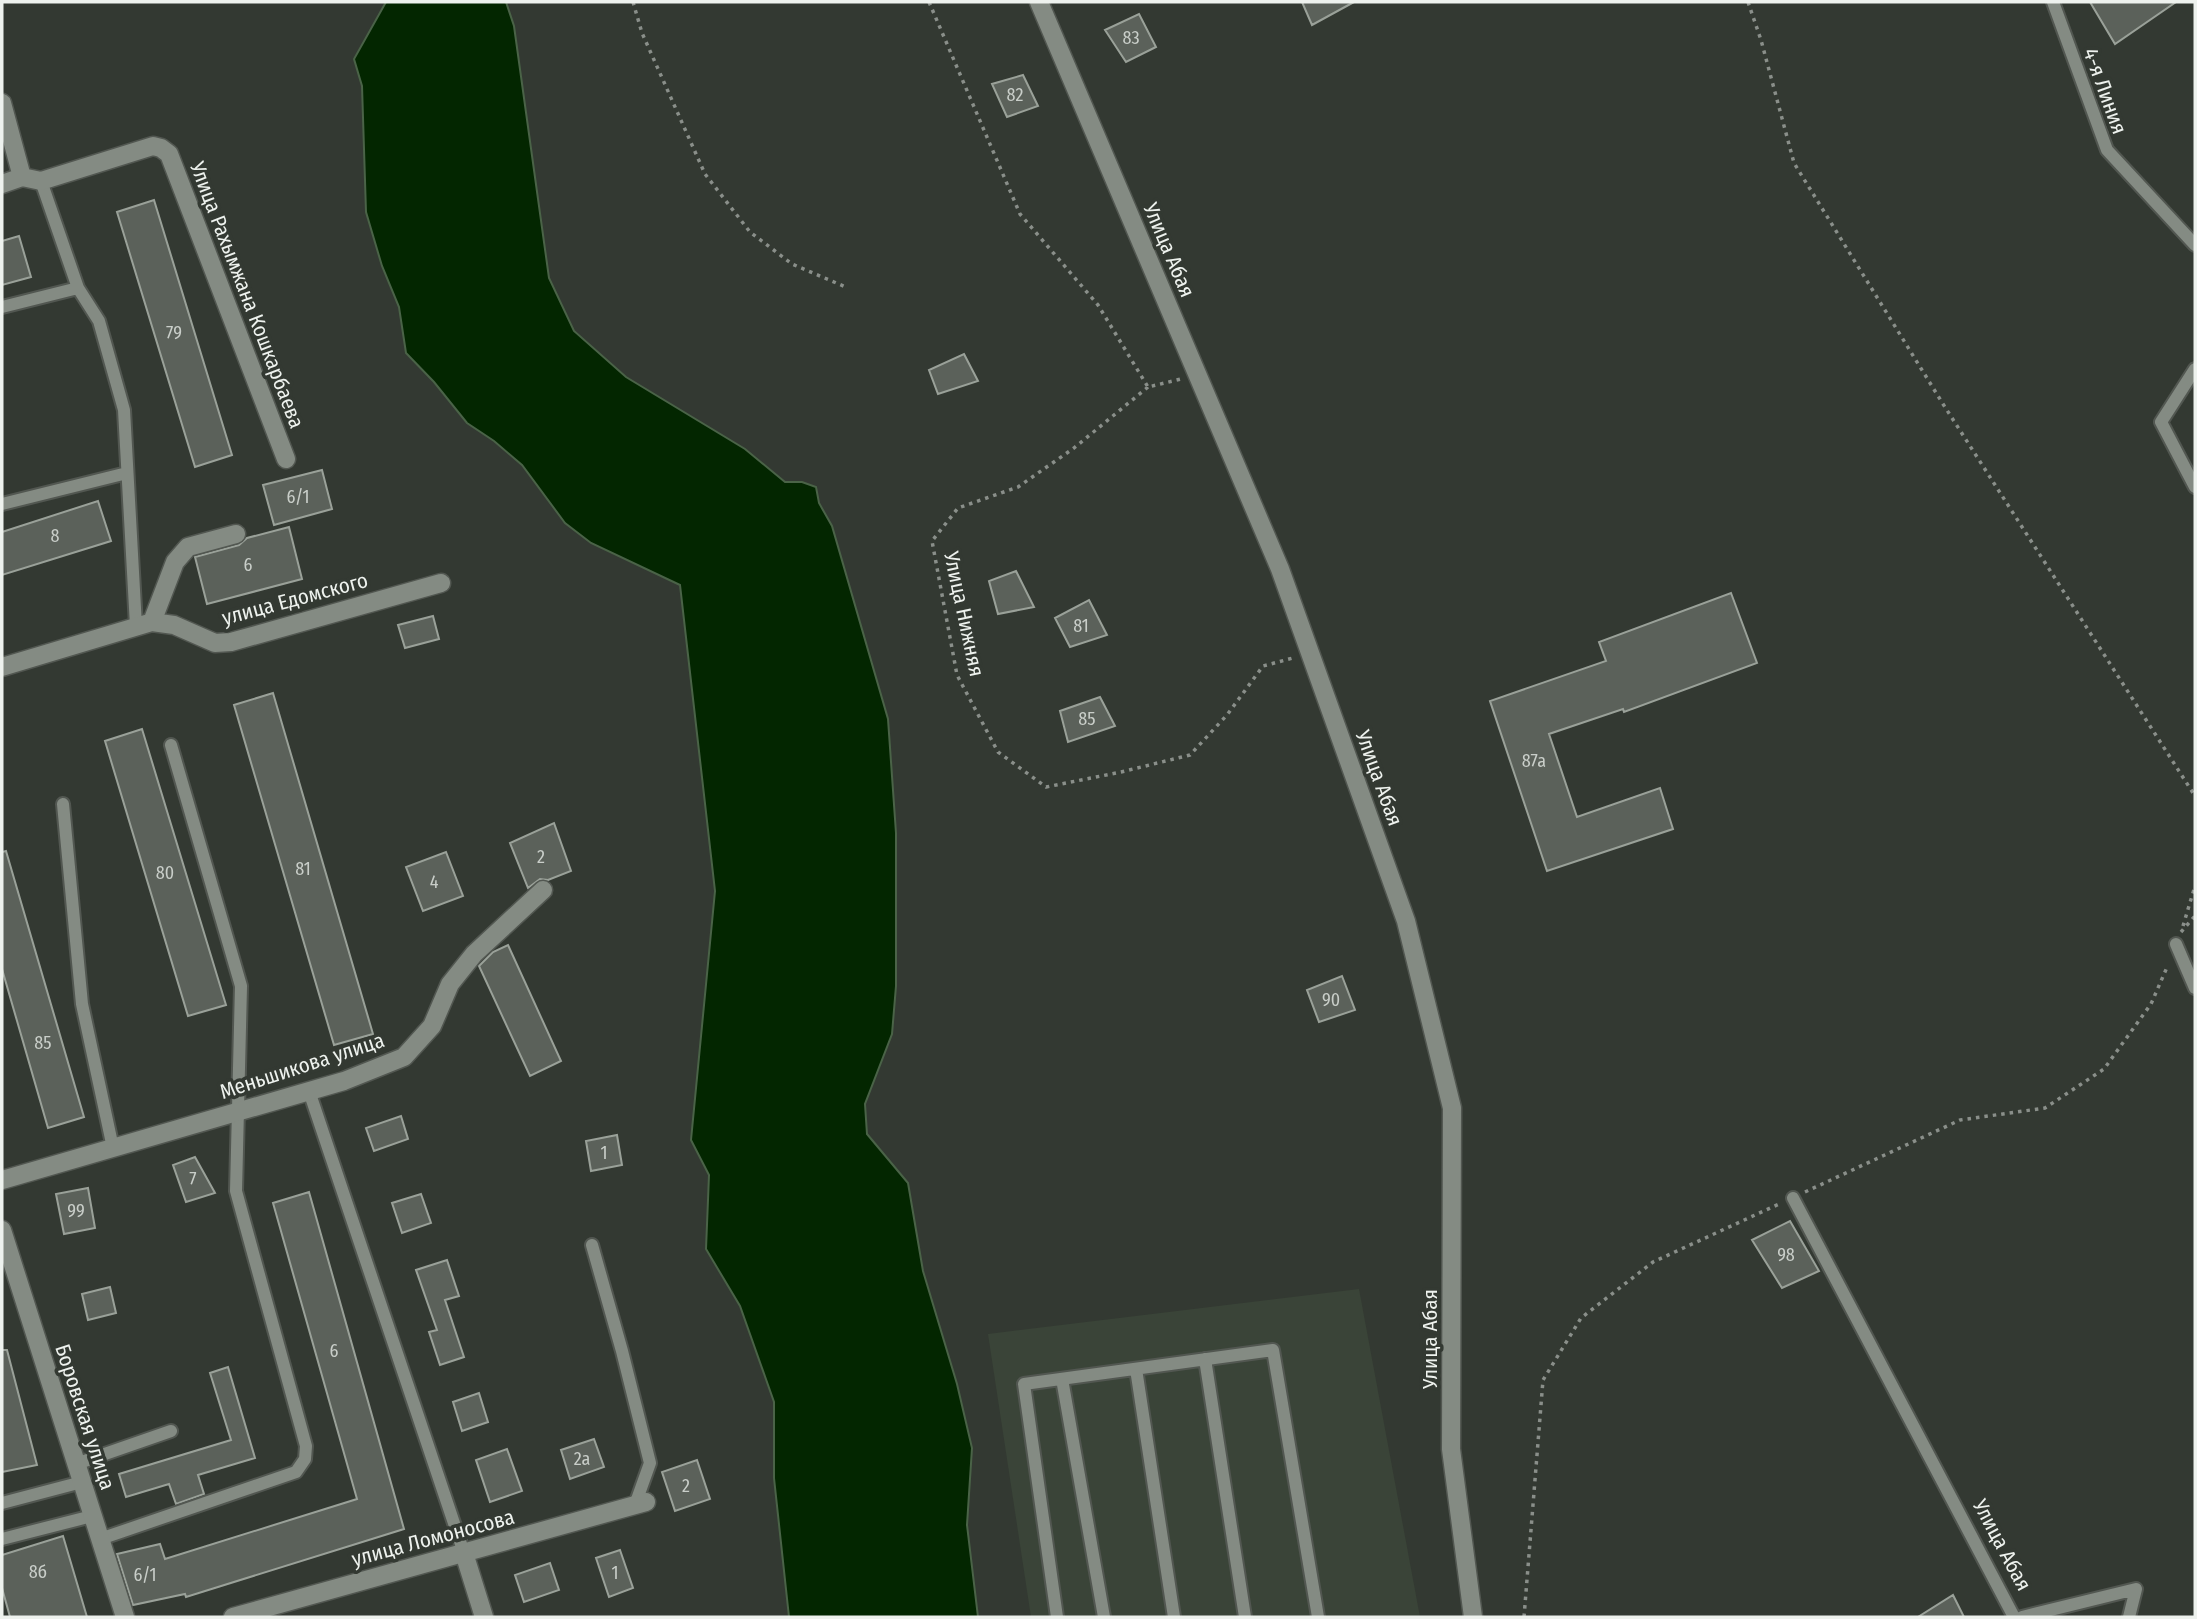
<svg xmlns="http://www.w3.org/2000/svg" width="2197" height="1619" font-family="'Fira Sans Condensed',sans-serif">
  <rect width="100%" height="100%" fill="#333932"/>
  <!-- built -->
  <path fill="#3a4438" d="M1359 1289 1420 1617H1031L988 1334Z"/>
  <!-- water -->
  <path fill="#032600" stroke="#4a6347" stroke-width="2" d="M386 2H506L514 26 549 278 574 331 626 377 745 449 785 482H802L816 487 819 503 832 526 888 719 896 833V986L892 1034 865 1104 867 1134 908 1183 923 1271 957 1384 972 1448 967 1525 978 1617H789L774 1478V1402L740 1306 706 1249 709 1175 691 1140 715 891 680 585 591 543 565 523 522 465 494 441 467 423 434 382 406 353 399 307 382 266 366 212 362 86 354 59Z"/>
  <!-- building -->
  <path fill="#5b615a" stroke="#9aa199" stroke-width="2" d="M1302 2H1354L1312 25Z
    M2090 2H2176L2115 44Z
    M1139 14 1156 47 1126 62 1105 30Z
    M1023 75 1038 106 1007 117 992 84Z
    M154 200 232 455 195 467 117 212Z
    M19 236 31 277 2 285V241Z
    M964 354 978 381 938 394 929 370Z
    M322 470 332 509 274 525 263 485Z
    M98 501 111 541 2 575V532Z
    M289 527 302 579 207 604 195 557 239 545 247 538Z
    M1016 571 1034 607 998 614 989 581Z
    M1731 593 1757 663 1624 712 1623 709 1549 734 1577 817 1660 788 1673 829 1547 871 1490 701 1606 661 1599 642Z
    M1089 600 1107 635 1070 647 1055 618Z
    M433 616 439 639 405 648 398 625Z
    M273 693 373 1034 334 1045 234 705Z
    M1100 697 1115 726 1068 742 1060 711Z
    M142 729 226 1005 188 1016 105 741Z
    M554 823 571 871 548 880 540 879 528 888 510 843Z
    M6 851 84 1117 48 1128 2 969V852Z
    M446 852 463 896 423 911 406 867Z
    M508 945 561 1061 530 1076 479 966 493 952Z
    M1342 976 1355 1010 1319 1022 1307 990Z
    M401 1116 408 1139 374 1151 366 1128Z
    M617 1135 622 1165 591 1171 586 1141Z
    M195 1157 215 1193 186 1202 173 1165Z
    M88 1188 95 1228 64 1234 56 1194Z
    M309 1192 404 1529 186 1597 185 1594 133 1605 117 1554 160 1544 165 1559 357 1499 273 1203Z
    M421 1194 431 1223 402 1233 392 1203Z
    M1790 1221 1819 1271 1782 1288 1752 1240Z
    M447 1260 459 1296 445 1300 464 1357 440 1365 429 1332 437 1330 416 1270Z
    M110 1287 116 1313 88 1320 82 1294Z
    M2 1350H7L37 1465 2 1472Z
    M228 1367 255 1458 198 1475 204 1494 176 1504 169 1484 126 1497 119 1474 231 1440 210 1373Z
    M479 1393 488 1422 462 1431 453 1402Z
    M594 1439 604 1467 570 1479 561 1450Z
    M507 1449 522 1491 490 1502 476 1460Z
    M697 1460 710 1499 675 1511 662 1472Z
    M63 1536 87 1617H10L2 1588V1555Z
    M620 1550 633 1588 609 1597 596 1558Z
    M550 1563 559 1590 524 1602 515 1575Z
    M1953 1595 1964 1617H1918Z"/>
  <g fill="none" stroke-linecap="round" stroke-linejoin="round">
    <!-- lane casing -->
    <g stroke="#525751" stroke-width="16">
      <path id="lane" d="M2053 2 2107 150 2195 245
        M41 181 78 288
        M2 307 78 288 99 321 124 410 136 626
        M2195 369 2161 422 2195 487
        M2 504 127 473
        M63 804 82 1004 113 1148
        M2176 944 2195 988
        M309 1091 464 1553
        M1793 1198 2014 1617
        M592 1245 622 1351 650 1463 635 1505
        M1205 1359 1245 1617
        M1136 1369 1174 1617
        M1062 1379 1104 1617
        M76 1464 171 1431
        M2 1503 82 1482
        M2 1539 92 1516
        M100 1539 296 1472 305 1459 306 1446 236 1191 241 986 171 745
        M1057 1617 1024 1384 1273 1350 1318 1617
        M2022 1617 2136 1589 2129 1617"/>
    </g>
    <!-- street casing -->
    <g stroke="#525751" stroke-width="21">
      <path id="street" d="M2 103 22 177
        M2 184 22 177 41 181 153 146 161 148 169 154 286 459
        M152 622 175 562 188 547 236 534
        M2 667 152 622 174 625 215 643 231 642 441 583
        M2 1180 344 1081 404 1057 432 1026 450 984 474 954 543 890
        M2 1230 125 1617
        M464 1553 484 1617
        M233 1617 646 1502"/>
    </g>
    <!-- secondary casing -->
    <g stroke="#525751" stroke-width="21">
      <path id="secondary" d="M1039 2 1280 569 1406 921 1452 1108 1451 1449 1473 1617"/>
    </g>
    <!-- path -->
    <path stroke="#8a8f8a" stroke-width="3.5" stroke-dasharray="3.5 5" stroke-linecap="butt" d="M633 2 642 33 705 174 750 232 792 264 848 288
      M929 2 1020 214 1098 305 1148 387 1181 379
      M1748 2 1761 40 1794 163 1943 404 2195 796
      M1148 387 1074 448 1018 487 958 508 932 541 957 675 998 752 1046 787 1121 772 1190 755 1227 715 1263 666 1293 658
      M2183 926 2195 886
      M2181 932 2195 916
      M1805 1192 1960 1120 2045 1108 2104 1069 2151 1004 2168 965
      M1524 1617 1543 1380 1581 1318 1653 1262 1779 1204"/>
    <!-- lane -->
    <use href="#lane" stroke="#848b83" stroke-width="12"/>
    <!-- street -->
    <use href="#street" stroke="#848b83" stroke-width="18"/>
    <!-- secondary -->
    <use href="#secondary" stroke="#848b83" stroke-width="18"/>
  </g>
  <g text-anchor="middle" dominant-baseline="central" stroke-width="7" stroke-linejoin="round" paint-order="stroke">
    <!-- number labels -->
    <g font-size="18" fill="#c9cec9">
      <text x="1131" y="38">83</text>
      <text x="1015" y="95">82</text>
      <text x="174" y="333">79</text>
      <text x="298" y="497">6/1</text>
      <text x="55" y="536">8</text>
      <text x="248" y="565">6</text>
      <text x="1081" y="626">81</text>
      <text x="1087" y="719">85</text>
      <text x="1534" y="761">87а</text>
      <text x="541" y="857">2</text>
      <text x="303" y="869">81</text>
      <text x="165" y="873">80</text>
      <text x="434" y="882">4</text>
      <text x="1331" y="1000">90</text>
      <text x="43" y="1043">85</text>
      <text x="604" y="1153">1</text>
      <text x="193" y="1179">7</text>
      <text x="76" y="1211">99</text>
      <text x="1786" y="1255">98</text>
      <text x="334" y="1351">6</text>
      <text x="582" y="1459">2а</text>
      <text x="686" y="1486">2</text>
      <text x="38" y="1572">8б</text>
      <text x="615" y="1573">1</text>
      <text x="145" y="1575">6/1</text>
    </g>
    <!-- street labels -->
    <g font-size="21" fill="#eef2ee" stroke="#333932">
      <text transform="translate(2105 91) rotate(70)">4-я Линия</text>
      <text transform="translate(1169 250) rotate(67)">Улица Абая</text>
      <text transform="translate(247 295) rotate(69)">Улица Рахымжана Кошкарбаева</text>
      <text transform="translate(295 599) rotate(-15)">улица Едомского</text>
      <text transform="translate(964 614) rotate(78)">Улица Нижняя</text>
      <text transform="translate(1379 778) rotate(70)">Улица Абая</text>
      <text transform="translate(302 1066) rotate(-18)">Меньшикова улица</text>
      <text transform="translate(1430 1339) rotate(-90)">Улица Абая</text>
      <text transform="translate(85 1417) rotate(72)">Боровская улица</text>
      <text transform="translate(433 1538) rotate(-15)">улица Ломоносова</text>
      <text transform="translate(2002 1545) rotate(62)">Улица Абая</text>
    </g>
  </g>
  <!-- border -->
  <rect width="2197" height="1619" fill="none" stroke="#eef2ee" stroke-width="7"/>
</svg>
